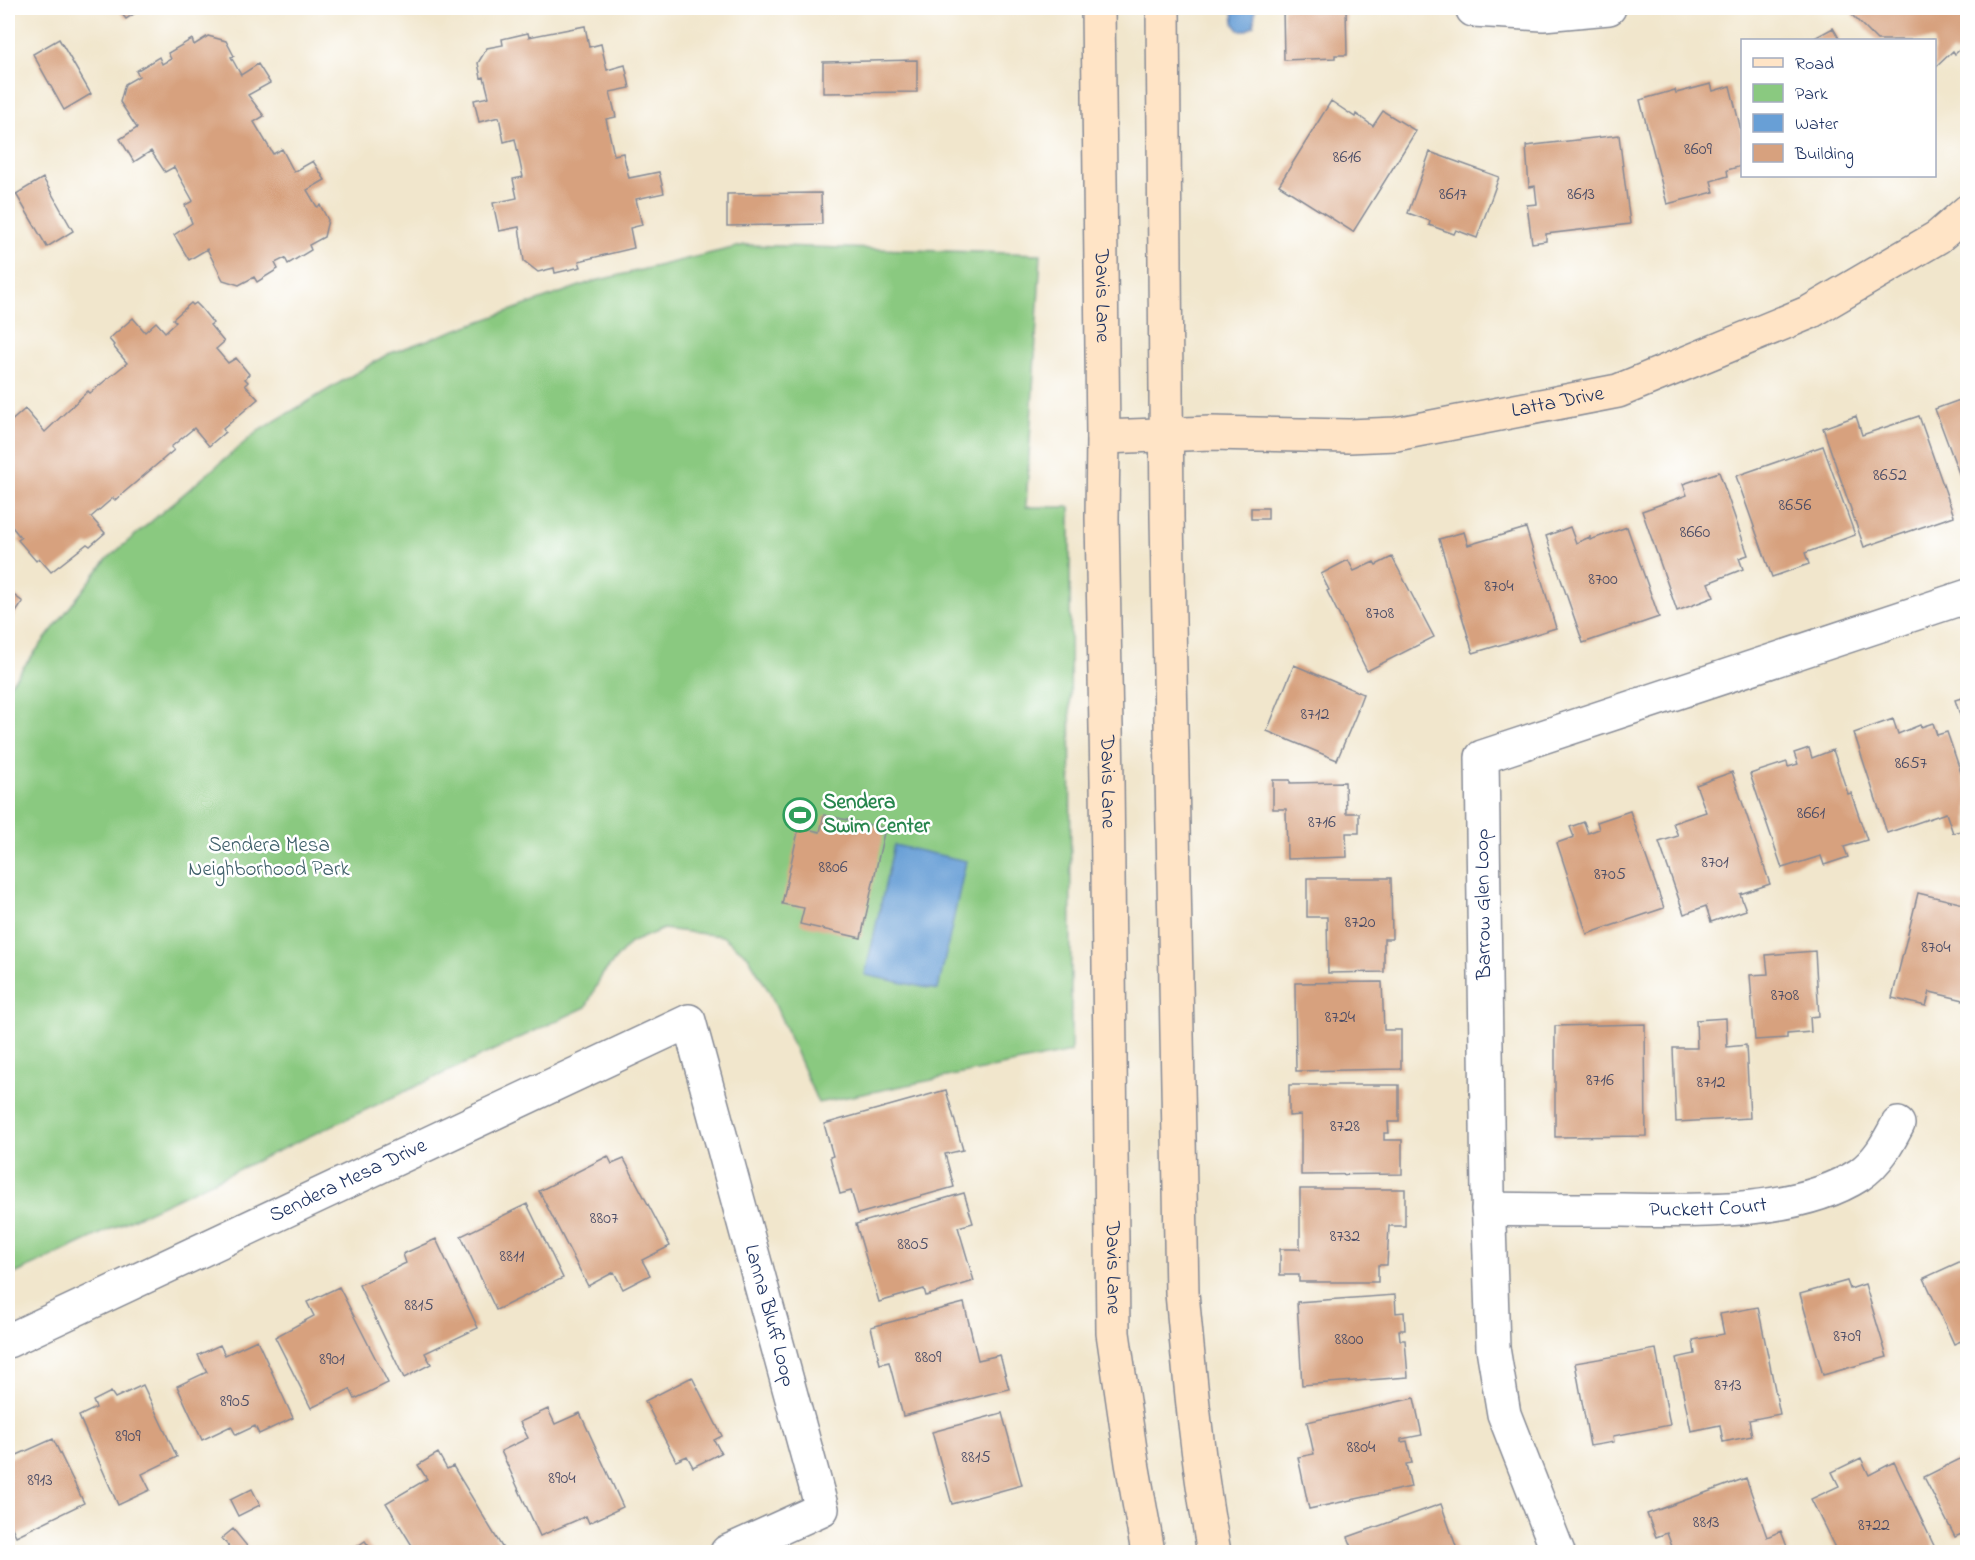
<svg xmlns="http://www.w3.org/2000/svg" width="1975" height="1560" font-family="'Indie Flower',sans-serif">
  <rect width="100%" height="100%" fill="#fff"/>
  <filter id="ink" filterUnits="userSpaceOnUse"><feTurbulence type="fractalNoise" baseFrequency=".0167" numOctaves="2"/><feDisplacementMap in="SourceGraphic" scale="12" xChannelSelector="R" yChannelSelector="G"/><feConvolveMatrix kernelMatrix="1 2 1 2 8 2 1 2 1" color-interpolation-filters="sRGB"/></filter>
  <filter id="wash" filterUnits="userSpaceOnUse"><feTurbulence type="fractalNoise" baseFrequency=".008" numOctaves="4" result="noise"/><feDisplacementMap in="SourceGraphic" scale="24" xChannelSelector="R" yChannelSelector="G"/><feGaussianBlur stdDeviation="1.35" result="paint"/><feColorMatrix in="noise" values="0 0 0 0 0 0 0 0 0 0 0 0 0 0 0 0 0 1.4 0 .05"/><feComposite in="paint" operator="in"/></filter>
  <g filter="url(#wash)">
    <rect width="100%" height="100%" fill="#f1e6cc"/>
    <!-- green -->
    <path fill="#8ac980" stroke="#527c6f" stroke-width="1.5" d="M745 245 1041 254 1026 507H1070L1071 1052 818 1103 770 993 748 956 722 936 663 929 630 943 602 975 586 1007 8 1277V687L107 559 258 431 388 354 591 282Z"/>
    <!-- water -->
    <path fill="#689fd6" stroke="#42679a" stroke-width="1.5" d="M1233 8H1255L1254 25 1247 30H1239L1234 24Z
      M894 845 966 861 938 990 865 975Z"/>
    <g id="blocks">
      <!-- building -->
      <path fill="#d7a17e" d="M117 8H143L126 19Z
        M1283 8H1346L1347 55H1335V58L1284 60Z
        M1860 8H1959L1968 16V42L1955 54 1953 51 1934 69V40H1877L1852 15Z
        M585 26 589 47 601 44 607 70 625 65 630 88 610 92 616 117 606 119 614 155 623 153 629 178 659 172 664 193 636 199 642 225 630 228 634 248 579 261 581 267 555 273 554 268 538 272 524 261 519 227 499 231 493 203 517 198 513 179 523 177 515 139 504 142 499 117 479 122 474 100 489 97 484 77 481 78 478 63 487 48 503 45 502 39 528 33 529 37Z
        M1833 28 1840 40H1811Z
        M208 36 226 41 234 56 231 57 241 75 258 64 270 83 248 95 264 116 254 122 273 154 282 149 294 172 313 161 325 180 307 190 317 207 320 205 328 220 324 237 309 245 311 250 288 264 285 258 275 263 278 269 257 282 254 277 239 285 223 280 207 249 189 260 174 235 192 223 185 205 193 201 174 167 165 172 151 151 134 162 120 139 137 128 120 102 125 84 139 76 136 71 159 57 162 64 171 59 168 53 192 39 194 45Z
        M59 39 91 94 64 110 33 54Z
        M917 60V92L823 93V62Z
        M1711 84 1713 91 1730 86 1742 134V166L1727 170 1728 176 1711 181 1714 192 1667 204 1640 100 1675 90 1676 93Z
        M1331 101 1355 117 1356 114 1373 126 1383 111 1416 131 1353 232 1279 185Z
        M1619 135 1630 224 1546 234V241L1532 243 1527 205 1537 204 1535 186 1529 187 1526 146Z
        M1430 152 1499 177 1477 238 1456 230 1454 234 1429 225 1430 221 1408 213Z
        M43 178 73 231 47 247 16 194Z
        M821 193 822 224 727 226V194Z
        M191 303 193 305 196 303 201 308 213 323 210 325 224 342 216 349 228 363 236 358 249 374 245 379 248 382 245 385 258 399 223 429 225 432 209 446 194 428 171 447 174 450 115 500 113 498 91 517 105 533 90 546 87 544 51 572 39 558 36 561 18 540 21 538 9 523 8 525V446L11 443 8 439V424L25 409 45 432 88 391 90 393 127 363 113 346 114 345 109 339 133 318 145 332 156 322 165 332 176 322 173 319Z
        M1968 397V495H1967L1935 409Z
        M1856 416 1862 435 1919 416 1954 516 1864 547 1823 428Z
        M1823 446 1855 535 1805 553 1809 564 1772 577 1736 476Z
        M1719 472 1748 555 1739 558 1743 569 1708 583 1714 597 1677 611 1642 511 1687 495 1683 484Z
        M1251 508H1268V519H1251Z
        M1570 527 1576 543 1590 537V540L1627 527 1659 617 1583 643 1546 536Z
        M1526 528 1556 628 1473 653 1439 539 1464 532 1468 545Z
        M1392 557 1434 637 1367 671 1327 591 1329 590 1321 574 1348 560 1354 571 1374 562 1376 565Z
        M8 591 23 602 8 624Z
        M1294 665 1363 694 1357 710H1358L1337 760 1267 731Z
        M1968 696V735H1967L1955 700Z
        M1893 719 1898 734 1920 725 1921 727 1933 723 1937 735 1947 732 1968 793V829L1953 833 1946 813 1887 833 1854 733Z
        M1809 748 1812 758 1833 750 1848 794 1851 793 1867 840 1844 847 1848 857 1824 865 1821 856 1782 868 1750 774 1787 762 1788 767 1798 764 1794 753Z
        M1732 772 1770 884 1740 894 1746 910 1711 922 1706 906 1684 914 1659 842 1678 836 1673 823 1706 812 1696 785Z
        M1273 780H1290V783L1345 782 1346 813H1359V833H1346L1347 857 1287 859 1286 809H1273Z
        M1630 811 1664 908 1587 934 1557 843 1574 837 1570 827 1584 822 1588 833 1599 829 1597 822Z
        M824 815 885 828 861 938 800 924 804 908 782 904 799 827 820 832Z
        M1307 878H1391L1392 939H1384V972L1328 973 1327 917H1307Z
        M1918 893 1968 905V1001L1930 992 1926 1006 1892 998Z
        M1815 951 1819 1016 1810 1017 1811 1032 1787 1034V1038L1755 1040 1750 975 1768 974 1766 955Z
        M1382 982 1384 1030H1401V1069L1296 1071 1295 983Z
        M1726 1018 1727 1047 1746 1045 1750 1118 1676 1122 1673 1048H1697L1696 1020Z
        M1645 1024 1646 1136 1555 1137V1026Z
        M1289 1085H1399V1122H1388L1389 1133H1384V1140H1402V1174L1301 1175V1115L1289 1116Z
        M946 1090 963 1150 945 1154 954 1187 858 1214 851 1191 840 1194 830 1157 833 1156 824 1124Z
        M608 1156 612 1164 624 1159 670 1246 642 1260 650 1275 623 1289 614 1272 588 1286 539 1191Z
        M1300 1189H1405V1226H1389L1387 1265H1378V1282H1299V1275H1280V1249H1300Z
        M964 1193 973 1223 958 1227 974 1281 926 1296 924 1289 879 1302 856 1224Z
        M527 1204 563 1278 496 1310 461 1236Z
        M436 1239 478 1328 425 1353 431 1364 404 1378 359 1285 406 1263 403 1254Z
        M1968 1258V1338L1954 1344 1924 1278Z
        M1847 1281 1850 1289 1865 1284 1887 1357 1823 1375 1800 1294Z
        M339 1287 388 1383 355 1399 350 1389 311 1408 275 1337 314 1316 307 1302Z
        M1395 1295 1396 1313 1404 1312 1405 1330H1399L1400 1340H1405L1408 1377 1302 1385 1297 1302Z
        M964 1303 978 1360 1000 1355 1009 1389 903 1416 889 1362 880 1364 871 1327Z
        M1758 1307 1780 1414 1749 1420 1752 1436 1723 1442 1720 1425 1691 1431 1676 1358 1695 1354 1693 1340 1724 1334 1720 1314Z
        M257 1340 293 1418 259 1434 255 1426 236 1435 231 1426 202 1440 177 1386 207 1372 198 1355 220 1345 225 1355Z
        M1656 1349 1670 1425 1613 1436 1614 1442 1590 1446 1575 1363Z
        M692 1377 722 1436 714 1440 721 1453 693 1467 687 1456 676 1461 645 1401Z
        M143 1385 177 1457 142 1474 150 1490 118 1505 79 1416 96 1408 93 1401 111 1392 115 1398Z
        M1414 1398 1422 1435 1401 1439V1442L1407 1441 1412 1463 1406 1464 1411 1487 1309 1509 1298 1457 1314 1454 1307 1422Z
        M548 1409 555 1424 580 1413 623 1507 589 1523 586 1516 540 1536 501 1451 528 1438 520 1422Z
        M1002 1413 1022 1485 952 1504 932 1432Z
        M53 1439 84 1503 16 1536 8 1519V1459Z
        M438 1453 447 1469 453 1466 505 1552H416L386 1503 427 1479 418 1465Z
        M1968 1455V1531L1955 1537 1924 1477Z
        M1861 1458 1869 1475 1894 1462 1937 1552H1837L1811 1499 1839 1486 1832 1472Z
        M1746 1478 1767 1537 1781 1531 1789 1552H1674L1667 1533 1656 1537 1647 1514Z
        M252 1489 260 1505 238 1516 230 1500Z
        M1441 1504 1458 1552H1354L1348 1537Z
        M233 1529 247 1546 238 1552H233L222 1538Z
        M365 1541 373 1552H349Z"/>
    </g>
  </g>
  <g filter="url(#ink)">
    <use href="#blocks" fill-opacity="0" stroke="#868a95" stroke-width="1.5"/>
    <g fill="none" stroke-linecap="round" stroke-linejoin="round">
      <!-- street casing -->
      <g stroke="#868a95" stroke-width="36">
        <g id="street">
          <path d="M1473 8V10L1543 14 1609 8"/>
          <path id="s1" d="M1488 1209C1533 1210 1577 1210 1622 1210 1693 1211 1797 1215 1859 1175 1878 1162 1888 1143 1898 1124"/>
          <path id="s2" d="M8 1341 689 1021 822 1509 727 1552"/>
          <path d="M1558 1552 1504 1414 1493 1348 1488 1193 1482 757 1968 596"/>
        </g>
      </g>
      <!-- secondary casing -->
      <g stroke="#868a95" stroke-width="36">
        <g id="secondary">
          <path id="s3" d="M1098 8 1103 437 1102 518 1107 781 1113 1333 1132 1463 1148 1552"/>
          <path d="M1163 8 1167 517 1182 1293C1190 1380 1198 1467 1214 1552"/>
          <path id="s4" d="M1103 437 1211 433 1349 436 1396 434 1618 391 1810 312 1938 237 1968 211"/>
        </g>
      </g>
      <!-- street -->
      <use href="#street" stroke="#fff" stroke-width="33"/>
      <!-- secondary -->
      <use href="#secondary" stroke="#ffe4c6" stroke-width="33"/>
    </g>
  </g>
  <!-- icons -->
  <defs>
    <g id="stadium-ring" transform="scale(1.725)"><circle r="9.5" fill="#fff" stroke="#2e9e5b" stroke-width="1.5"/><path d="M0-5a6.5 5 0 1 0 0 10a6.5 5 0 1 0 0-10ZM-3.5-1.8h7v3.6h-7Z" fill="#2e9e5b"/></g>
  </defs>
  <g fill-rule="evenodd">
    <use href="#stadium-ring" x="800" y="815"/>
  </g>
  <g text-anchor="middle" dominant-baseline="central" stroke-width="5" stroke-linejoin="round" paint-order="stroke">
    <!-- number labels -->
    <g font-size="18" fill="#4a4c66">
      <text x="1698" y="150">8609</text>
      <text x="1347" y="158">8616</text>
      <text x="1453" y="195">8617</text>
      <text x="1581" y="195">8613</text>
      <text x="1890" y="476">8652</text>
      <text x="1795" y="506">8656</text>
      <text x="1695" y="533">8660</text>
      <text x="1603" y="580">8700</text>
      <text x="1499" y="587">8704</text>
      <text x="1380" y="614">8708</text>
      <text x="1315" y="715">8712</text>
      <text x="1911" y="764">8657</text>
      <text x="1811" y="814">8661</text>
      <text x="1322" y="823">8716</text>
      <text x="1715" y="863">8701</text>
      <text x="833" y="868">8806</text>
      <text x="1610" y="875">8705</text>
      <text x="1360" y="923">8720</text>
      <text x="1936" y="948">8704</text>
      <text x="1785" y="996">8708</text>
      <text x="1340" y="1018">8724</text>
      <text x="1600" y="1081">8716</text>
      <text x="1711" y="1083">8712</text>
      <text x="1345" y="1127">8728</text>
      <text x="604" y="1219">8807</text>
      <text x="1345" y="1237">8732</text>
      <text x="913" y="1245">8805</text>
      <text x="512" y="1257">8811</text>
      <text x="419" y="1306">8815</text>
      <text x="1847" y="1337">8709</text>
      <text x="1349" y="1340">8800</text>
      <text x="928" y="1358">8809</text>
      <text x="332" y="1360">8901</text>
      <text x="1728" y="1386">8713</text>
      <text x="235" y="1402">8905</text>
      <text x="128" y="1437">8909</text>
      <text x="1361" y="1448">8804</text>
      <text x="976" y="1458">8815</text>
      <text x="562" y="1479">8904</text>
      <text x="40" y="1481">8913</text>
      <text x="1706" y="1523">8813</text>
      <text x="1874" y="1526">8722</text>
    </g>
    <!-- street labels -->
    <g font-size="21" fill="#1b2f5e" stroke="#fff">
      <text stroke="none"><textPath href="#s3" startOffset="288">Davis Lane</textPath></text>
      <text stroke="none"><textPath href="#s4" startOffset="458">Latta Drive</textPath></text>
      <text stroke="none"><textPath href="#s3" startOffset="774">Davis Lane</textPath></text>
      <text transform="translate(1484 904) rotate(-91)">Barrow Glen Loop</text>
      <text stroke="none"><textPath href="#s2" startOffset="376">Sendera Mesa Drive</textPath></text>
      <text stroke="none"><textPath href="#s1" startOffset="220">Puckett Court</textPath></text>
      <text stroke="none"><textPath href="#s3" startOffset="1260">Davis Lane</textPath></text>
      <text stroke="none"><textPath href="#s2" startOffset="1058">Lanna Bluff Loop</textPath></text>
    </g>
    <!-- leisure labels -->
    <g font-size="21" font-weight="bold" fill="#27864d" stroke="#fff" text-anchor="start">
      <text x="823" y="803">Sendera<tspan x="823" dy="24">Swim Center</tspan></text>
    </g>
    <!-- park labels -->
    <g font-size="21" fill="#3c5d68" stroke="#fff">
      <text x="269" y="846">Sendera Mesa<tspan x="269" dy="24">Neighborhood Park</tspan></text>
    </g>
  </g>
  <!-- margin -->
  <rect width="1975" height="1560" fill="none" stroke="#fff" stroke-width="30"/>
  <!-- legend -->
  <rect x="1741" y="39" width="195" height="138" fill="#ffffff" stroke="#a4acbf" stroke-width="1.5"/>
  <rect x="1753" y="58" width="30" height="9" fill="#ffe4c6" stroke="#a4acbf" stroke-width="1.5"/>
  <text x="1795" y="69" font-size="18" fill="#1b2f5e">Road</text>
  <rect x="1753" y="84" width="30" height="18" fill="#8ac980" stroke="#a4acbf" stroke-width="1.5"/>
  <text x="1795" y="99" font-size="18" fill="#1b2f5e">Park</text>
  <rect x="1753" y="114" width="30" height="18" fill="#689fd6" stroke="#a4acbf" stroke-width="1.5"/>
  <text x="1795" y="129" font-size="18" fill="#1b2f5e">Water</text>
  <rect x="1753" y="144" width="30" height="18" fill="#d7a17e" stroke="#a4acbf" stroke-width="1.5"/>
  <text x="1795" y="159" font-size="18" fill="#1b2f5e">Building</text>
</svg>
